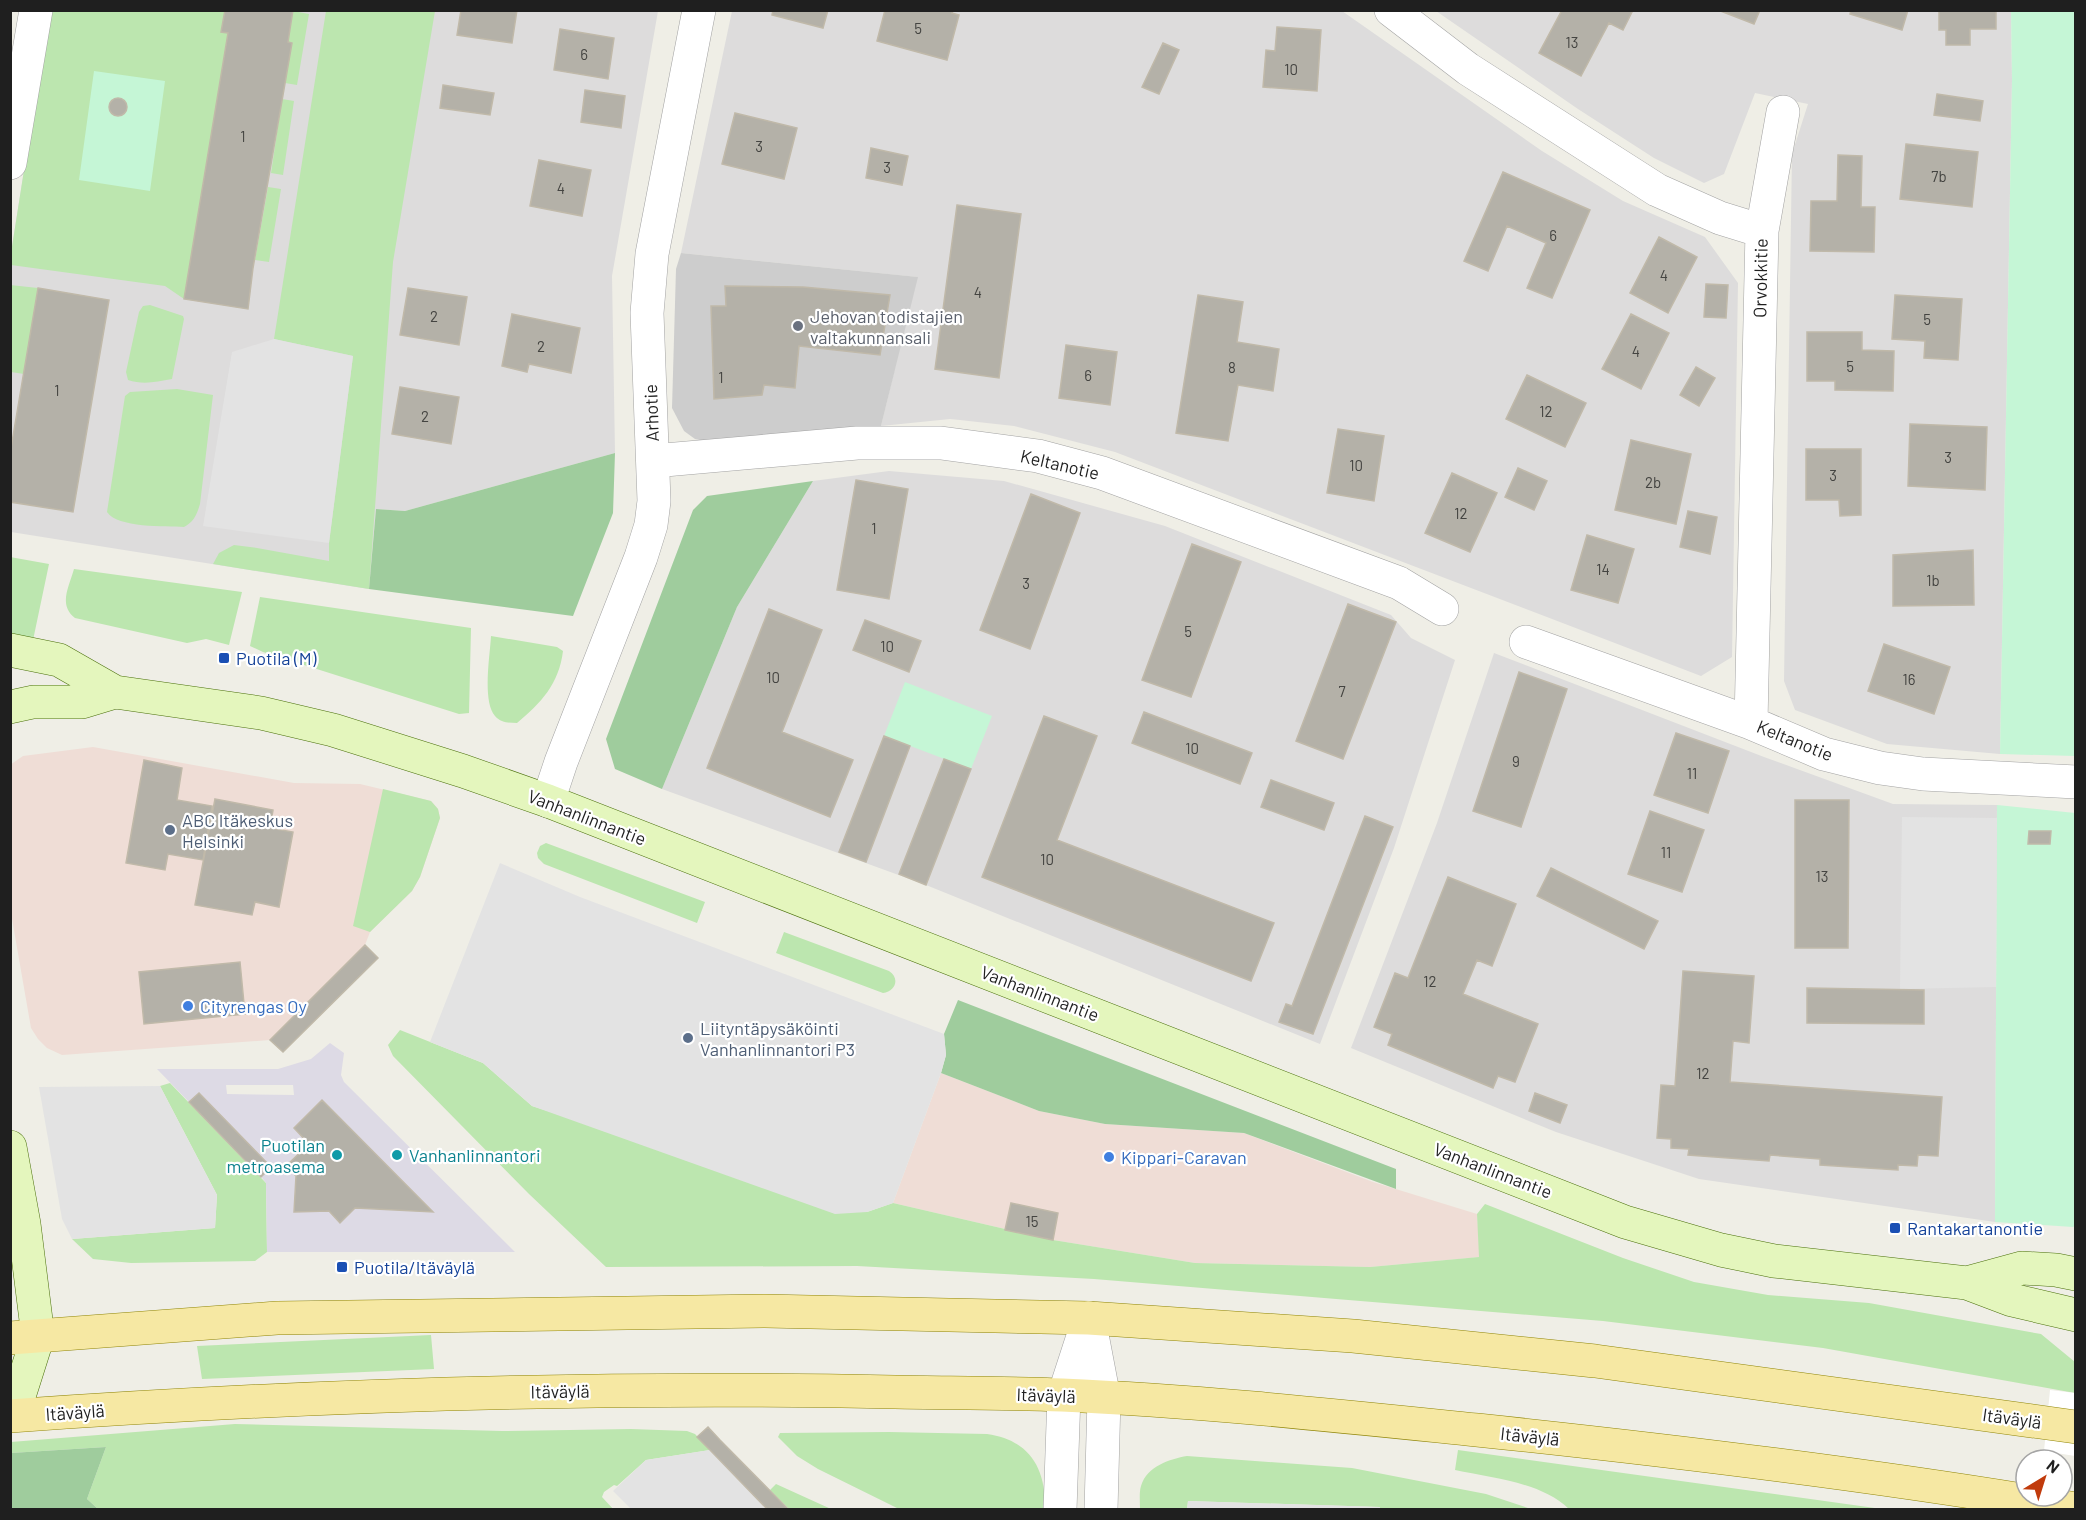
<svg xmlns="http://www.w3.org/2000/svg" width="2086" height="1520" font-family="Barlow,sans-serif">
  <rect width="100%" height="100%" fill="#efeee6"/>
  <!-- residential -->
  <path fill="#dddcdc" d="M49 11H658L612 276 615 453 405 511 376 509 369 589 11 532V253Z
    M732 11H1342L1542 151 1623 201 1705 237 1738 283 1732 657 1701 676 1115 452 1014 426 960 420 950 419 881 426 917 277 681 253Z
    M1436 11H2011L2012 80 2000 754 1887 744 1795 710 1784 681 1792 154 1808 104 1755 93 1724 174 1704 183 1654 158 1578 109Z
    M889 471 1004 481 1165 526 1391 615 1411 638 1455 660 1394 848 1320 1044 926 885 662 789 737 607 813 481Z
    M1494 653 1764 757 1893 804 1997 805 1995 1222 1699 1179 1556 1132 1351 1048 1437 823Z"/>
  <!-- commercial -->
  <path fill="#efddd6" d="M93 747 294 783 360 784 431 801 438 809 440 818 420 877 412 891 370 932 365 945 270 1040 62 1055 47 1048 38 1039 31 1028 11 913 10 765 23 756Z
    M941 1073 1039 1111 1105 1124 1244 1133 1373 1182 1477 1214 1480 1257 1370 1267 1195 1263 1053 1240 893 1203Z"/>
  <!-- religious -->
  <path fill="#cdcdcd" d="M681 253 918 277 881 426 713 443 695 439 684 431 672 408 676 269Z"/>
  <!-- grass -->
  <path fill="#bce6af" d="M49 11H225L221 32 228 33 184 299 165 286 11 265V253Z
    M293 11 309 14 297 85 285 83 288 42Z
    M326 11H435L393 262 369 589 213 564 219 553 234 545 257 548 329 561V543L353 356 274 339Z
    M282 99 294 101 283 175 271 173Z
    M268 187 281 189 269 262 255 260Z
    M10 285 38 288 24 374 11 372Z
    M150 305 183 316 184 319 172 379C156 382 143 385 128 380L126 372 139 312 143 306Z
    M177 389 213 395 200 504C197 514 194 522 184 527 166 526 117 528 107 512L125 396 130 392Z
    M10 557 49 564 32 645 11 640Z
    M74 569 242 592 229 645 206 639 187 643 75 618C58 605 69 587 74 569Z
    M260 597 471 628 469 713 459 714 263 652 250 646Z
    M491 636 557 647 563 651C559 684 541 703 517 723 509 723 501 723 495 716 482 701 490 656 491 636Z
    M383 789 431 801 438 809 440 818 420 877 412 891 370 932 353 926Z
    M546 843 705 902 697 923 544 864 538 858 537 853 540 846Z
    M784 932 889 971C900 978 896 991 883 993L776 953Z
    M400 1030 483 1063 532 1106 867 1212 893 1203 1053 1240 1195 1263 1370 1267 1479 1257 1477 1214 1485 1204 1623 1258 1694 1282 1768 1295 1869 1303 2041 1334 2075 1362V1393L1823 1348 1603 1321 1094 1279 857 1266 606 1267 529 1194 393 1056 388 1045Z
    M170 1083 266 1183 267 1252 255 1261 131 1263 93 1259 72 1239 215 1228 217 1195 160 1086Z
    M431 1335 434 1369 202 1379 197 1346Z
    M235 1424 502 1431 631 1429 687 1431 695 1434 710 1450 646 1460 617 1486 614 1485 604 1492 602 1497 614 1510 98 1509 87 1499 106 1447 11 1453V1442Z
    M889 1432 987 1434C1030 1440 1046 1469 1045 1509H899L818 1469 797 1456 778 1437 780 1433Z
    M1458 1450 1882 1509H1569C1541 1482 1492 1478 1455 1470Z
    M1187 1456 1352 1468 1486 1494 1531 1509 1380 1510 1379 1507 1188 1501 1187 1509 1140 1510C1140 1502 1139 1492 1141 1486 1147 1466 1170 1459 1187 1456Z
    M776 1484 831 1509H789L770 1490Z"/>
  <!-- forest -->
  <path fill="#9fcc9d" d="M615 453 613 513 573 616 369 589 376 509 405 511Z
    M813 481 737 607 662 789 615 769 606 739 693 510 707 496Z
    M958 1000 1396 1169V1189L1244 1133 1105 1124 1039 1111 941 1073 946 1055 944 1034Z
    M106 1447 87 1499 98 1509H11V1453Z"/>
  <!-- park -->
  <path fill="#c5f6d6" d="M2011 11H2075V756L2000 754 2012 80Z
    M94 71 165 81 150 191 79 180Z
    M905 682 992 716 971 769 884 736Z
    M1997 805 2075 813V1226L2073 1227 1995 1222Z"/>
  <!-- parking -->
  <path fill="#e3e3e3" d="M274 339 353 356 329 543 203 526 232 352Z
    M1902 817 1997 818 1996 987 1900 989Z
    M500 863 580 897 944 1034 946 1055 941 1073 893 1203 867 1212 835 1214 532 1106 483 1063 430 1042Z
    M160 1086 217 1195 215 1228 72 1239 62 1219 39 1087Z
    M710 1450 768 1509H631L613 1491 646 1460Z
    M1188 1501 1380 1507V1509L1187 1510Z"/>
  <!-- plaza -->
  <path fill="#dddae5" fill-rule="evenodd" d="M330 1043 344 1053 341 1075 344 1082 515 1252H267L266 1183 199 1093 189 1102 157 1069H278L311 1059ZM226 1085H293L294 1095 227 1094ZM294 1128 432 1212 355 1208 294 1211 296 1176 286 1166 309 1144Z"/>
  <!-- pier -->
  <path fill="#fff" d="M2050 1390 2075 1393V1456L2044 1451Z"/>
  <!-- building -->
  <path fill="#b4b1a8" stroke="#c0b9a9" stroke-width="1.5" d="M225 10H293L288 42 292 43 253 268 248 309 184 299 228 33 221 32Z
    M461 10H517L512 43 457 35Z
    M773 10H828L823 28 772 15Z
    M885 10H953L952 13 959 15 947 60 877 41Z
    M1562 10H1633L1623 30 1609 23 1581 76 1539 53Z
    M1718 10H1760L1754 24Z
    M1851 10H1908L1902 30 1850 14Z
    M1939 10H1996V29H1970V45H1946V30H1939Z
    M1277 27 1321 30 1317 91 1263 87 1266 50 1275 51Z
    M560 29 614 38 608 79 554 70Z
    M1163 43 1179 50 1159 94 1142 87Z
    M443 85 494 93 490 115 440 108Z
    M585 90 625 96 621 128 581 122Z
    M1937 94 1983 101 1980 121 1934 115Z
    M109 107a9 9 0 1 1 18 0a9 9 0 1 1-18 0Z
    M735 113 797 128 784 179 722 164Z
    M1906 144 1978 152 1972 207 1900 199Z
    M871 148 908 156 902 185 866 178Z
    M1838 155 1862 156 1861 207H1875L1874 252 1810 251 1811 201H1837Z
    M539 160 591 170 582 216 530 206Z
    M1503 172 1590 210 1552 298 1527 288 1546 243 1507 226 1488 271 1464 261Z
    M957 205 1021 214 999 378 935 369Z
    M1659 237 1697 257 1668 313 1630 293Z
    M1706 284 1728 285 1726 318 1704 317Z
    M725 286 803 287 890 295 880 355 799 346 795 388 764 385 762 395 714 399 711 306H726Z
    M38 288 109 300 73 512 10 502V454Z
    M408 288 467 297 459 345 400 335Z
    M1198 295 1243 302 1237 342 1279 349 1273 391 1238 385 1228 441 1176 433Z
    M1895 295 1962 299 1958 360 1924 358 1925 341 1892 339Z
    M512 314 580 328 571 373 529 364 527 372 502 366Z
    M1631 314 1669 333 1641 389 1602 369Z
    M1807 332H1862V350L1894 351 1893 391 1835 390V381H1807Z
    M1066 345 1117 352 1110 405 1059 398Z
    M1696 367 1715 378 1699 406 1680 395Z
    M1527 375 1586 403 1565 447 1506 419Z
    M400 387 459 397 451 444 392 434Z
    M1910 424 1987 427 1985 490 1908 486Z
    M1338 429 1384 436 1374 501 1327 493Z
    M1631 440 1691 454 1676 524 1615 510Z
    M1806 449H1861V515L1840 516 1839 500H1806Z
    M1518 468 1547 481 1534 510 1505 497Z
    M1452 473 1497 493 1470 552 1425 533Z
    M856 480 908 489 889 599 837 590Z
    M1031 494 1080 513 1030 649 980 630Z
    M1688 511 1717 517 1710 554 1680 547Z
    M1587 535 1634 549 1618 603 1571 590Z
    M1192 544 1241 562 1191 697 1142 680Z
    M1973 550 1974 605 1893 606V555Z
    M1348 604 1396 622 1343 759 1296 741Z
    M769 609 822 630 782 732 853 760 830 817 707 768Z
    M865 620 921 641 909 672 853 650Z
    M1884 644 1950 667 1934 714 1868 691Z
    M1519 672 1567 689 1521 827 1473 811Z
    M1144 712 1252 753 1240 784 1132 743Z
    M1044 716 1097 736 1057 840 1274 923 1251 981 982 877Z
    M1676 733 1729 751 1708 813 1654 795Z
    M884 736 910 746 866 862 839 852Z
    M944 759 971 769 926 885 899 874Z
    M144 760 182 768 177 800 212 806 203 860 168 854 165 870 126 863Z
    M1271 780 1334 803 1324 830 1261 807Z
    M215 799 273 810 270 828 293 832 279 907 255 902 252 915 195 905Z
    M1795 800H1849L1848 948H1795Z
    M1650 811 1704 830 1682 892 1628 874Z
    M1365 816 1393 827 1313 1034 1279 1022 1286 1004 1292 1006Z
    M2029 831H2051L2050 844H2028Z
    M1551 868 1658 921 1644 949 1537 896Z
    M1448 877 1516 904 1492 966 1477 960 1463 994 1538 1024 1515 1082 1498 1076 1493 1088 1388 1045 1392 1034 1374 1027 1395 973 1408 978Z
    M365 945 378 958 283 1052 270 1040Z
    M240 962 245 1014 144 1024 139 972Z
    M1683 971 1754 976 1749 1043 1733 1041 1730 1082 1942 1097 1938 1156 1918 1155 1917 1166 1898 1165V1170L1820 1165V1159L1770 1155 1769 1161 1688 1155 1689 1149 1671 1148V1139L1657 1138 1661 1085 1675 1086Z
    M1807 988 1924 990V1024L1807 1023Z
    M199 1093 271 1167 261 1177 189 1102Z
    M1535 1093 1567 1105 1560 1123 1529 1111Z
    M322 1100 433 1212 355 1208 340 1223 329 1211 294 1212 296 1176 286 1166 309 1144 294 1128Z
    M1011 1203 1058 1213 1053 1240 1005 1230Z
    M708 1427 720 1440 789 1510H768L710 1450 697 1437Z"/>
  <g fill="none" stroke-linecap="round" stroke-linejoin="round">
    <!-- street casing -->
    <g stroke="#a3a3a3" stroke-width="34">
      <path id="street" d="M1391 10 1468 69 1657 190 1720 218 1762 231 1751 723
        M10 163 36 10
        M1762 231 1783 112
        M653 461 857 443H941L1038 456 1102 473 1399 583 1442 609
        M1526 642 1751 723 1824 754 1880 768 1923 774 2076 782
        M548 801 561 762 641 557 651 525 654 501 647 313 652 254 699 10
        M1089 1319 1104 1398 1101 1510
        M1060 1510 1064 1395 1089 1318"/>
    </g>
    <!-- secondary casing -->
    <g stroke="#4b700c" stroke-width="34">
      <path id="secondary" d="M10 650 59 660 115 692 261 713 333 730 463 771 548 801 1625 1222 1721 1250 1774 1261 1967 1283 2012 1300 2076 1315
        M10 707 33 702H82L115 692
        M10 1147 24 1224 38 1336 13 1415
        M1967 1283 2022 1268 2056 1270 2076 1274"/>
    </g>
    <!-- primary casing -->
    <g stroke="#908609" stroke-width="34">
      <path id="primary" d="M10 1338 277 1318 765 1311 1089 1318 1353 1336 1595 1361 2076 1427
        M10 1416C305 1395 600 1386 895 1392 951 1393 1006 1393 1062 1395 1200 1401 1339 1416 1477 1430 1677 1451 1877 1475 2076 1509"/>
    </g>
    <!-- street -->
    <use href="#street" stroke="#fff" stroke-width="33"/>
    <!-- secondary -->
    <use href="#secondary" stroke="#e4f6bd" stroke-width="33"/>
    <!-- primary -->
    <use href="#primary" stroke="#f6e8a3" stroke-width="33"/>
  </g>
  <!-- markers -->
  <circle fill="#6b7280" stroke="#fff" stroke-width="2" cx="798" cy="326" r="6"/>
  <g fill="#1a4fb4" stroke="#fff" stroke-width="2">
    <rect x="218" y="652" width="12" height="12" rx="3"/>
    <rect x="1889" y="1222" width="12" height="12" rx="3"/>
    <rect x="336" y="1261" width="12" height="12" rx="3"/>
  </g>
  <g fill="#5c6f8a" stroke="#fff" stroke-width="2">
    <circle cx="170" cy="830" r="6"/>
    <circle cx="688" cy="1038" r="6"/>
  </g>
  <g fill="#3f7fe0" stroke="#fff" stroke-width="2">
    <circle cx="188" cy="1006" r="6"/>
    <circle cx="1109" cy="1157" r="6"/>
  </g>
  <g fill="#0f9aa8" stroke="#fff" stroke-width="2">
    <circle cx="337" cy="1155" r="6"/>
    <circle cx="397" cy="1155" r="6"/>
  </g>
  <g text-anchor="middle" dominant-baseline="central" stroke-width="4.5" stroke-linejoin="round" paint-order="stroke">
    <!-- number labels -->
    <g font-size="15" fill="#444441">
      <text x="918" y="28">5</text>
      <text x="1572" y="42">13</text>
      <text x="584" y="54">6</text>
      <text x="1291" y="69">10</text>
      <text x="243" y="136">1</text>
      <text x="759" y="146">3</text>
      <text x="887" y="167">3</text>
      <text x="1939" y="176">7b</text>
      <text x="561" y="188">4</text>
      <text x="1553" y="235">6</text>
      <text x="1664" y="275">4</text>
      <text x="978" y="292">4</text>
      <text x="434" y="316">2</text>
      <text x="1927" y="319">5</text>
      <text x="541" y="346">2</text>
      <text x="1636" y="351">4</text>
      <text x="1850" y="366">5</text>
      <text x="1232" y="367">8</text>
      <text x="1088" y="375">6</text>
      <text x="721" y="377">1</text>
      <text x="57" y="390">1</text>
      <text x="1546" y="411">12</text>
      <text x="425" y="416">2</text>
      <text x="1948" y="457">3</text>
      <text x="1356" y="465">10</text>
      <text x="1833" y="475">3</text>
      <text x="1653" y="482">2b</text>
      <text x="1461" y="513">12</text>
      <text x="874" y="528">1</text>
      <text x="1603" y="569">14</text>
      <text x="1933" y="580">1b</text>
      <text x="1026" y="583">3</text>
      <text x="1188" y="631">5</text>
      <text x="887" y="646">10</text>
      <text x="773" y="677">10</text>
      <text x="1909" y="679">16</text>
      <text x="1342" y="691">7</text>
      <text x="1192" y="748">10</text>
      <text x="1516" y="761">9</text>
      <text x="1692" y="773">11</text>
      <text x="1666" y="852">11</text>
      <text x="1047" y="859">10</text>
      <text x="1822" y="876">13</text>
      <text x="1430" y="981">12</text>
      <text x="1703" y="1073">12</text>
      <text x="1032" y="1221">15</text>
    </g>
    <!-- street labels -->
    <g font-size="18" fill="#1f1f1f" stroke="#fff">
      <text transform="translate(1760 278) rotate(-89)">Orvokkitie</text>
      <text transform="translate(651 413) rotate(-92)">Arhotie</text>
      <text transform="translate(1060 464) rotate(13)">Keltanotie</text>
      <text transform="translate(1795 740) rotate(22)">Keltanotie</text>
      <text transform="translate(587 817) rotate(21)">Vanhanlinnantie</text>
      <text transform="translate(1040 993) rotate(21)">Vanhanlinnantie</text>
      <text transform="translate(1493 1170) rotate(21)">Vanhanlinnantie</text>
      <text transform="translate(560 1391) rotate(-1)">Itäväylä</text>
      <text transform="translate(1046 1395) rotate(2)">Itäväylä</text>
      <text transform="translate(75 1412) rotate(-4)">Itäväylä</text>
      <text transform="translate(2012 1418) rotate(8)">Itäväylä</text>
      <text transform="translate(1530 1436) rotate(6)">Itäväylä</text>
    </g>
    <!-- worship labels -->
    <g font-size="18" fill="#5b616d" stroke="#fff" text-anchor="start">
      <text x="810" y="316">Jehovan todistajien<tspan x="810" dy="21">valtakunnansali</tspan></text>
    </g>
    <!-- transit labels -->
    <g font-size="18" fill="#164399" stroke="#fff" text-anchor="start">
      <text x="236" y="658">Puotila (M)</text>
      <text x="1907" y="1228">Rantakartanontie</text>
      <text x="354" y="1267">Puotila/Itäväylä</text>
    </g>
    <!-- service labels -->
    <g font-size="18" fill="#4e5e75" stroke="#fff" text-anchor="start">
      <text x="182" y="820">ABC Itäkeskus<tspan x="182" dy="21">Helsinki</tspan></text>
      <text x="700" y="1028">Liityntäpysäköinti<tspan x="700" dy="21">Vanhanlinnantori P3</tspan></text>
    </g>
    <!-- shop labels -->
    <g font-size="18" fill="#366cbe" stroke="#fff" text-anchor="start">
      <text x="200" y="1006">Cityrengas Oy</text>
      <text x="1121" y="1157">Kippari-Caravan</text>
    </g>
    <!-- culture labels -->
    <g font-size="18" fill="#0d838f" stroke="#fff" text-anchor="end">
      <text x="325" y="1145">Puotilan<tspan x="325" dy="21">metroasema</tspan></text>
      <text x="409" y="1155" text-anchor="start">Vanhanlinnantori</text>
    </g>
  </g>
  <!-- border -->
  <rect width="2086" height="1520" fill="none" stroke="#1f1f1f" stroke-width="24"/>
  <!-- north arrow -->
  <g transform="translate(2044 1478) rotate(38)"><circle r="28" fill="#ffffff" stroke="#a5a5a5" stroke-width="1.5"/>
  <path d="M0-4.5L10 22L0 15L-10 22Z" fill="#c13b0c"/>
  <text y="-9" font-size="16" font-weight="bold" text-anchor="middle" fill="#1f1f1f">N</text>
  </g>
</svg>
